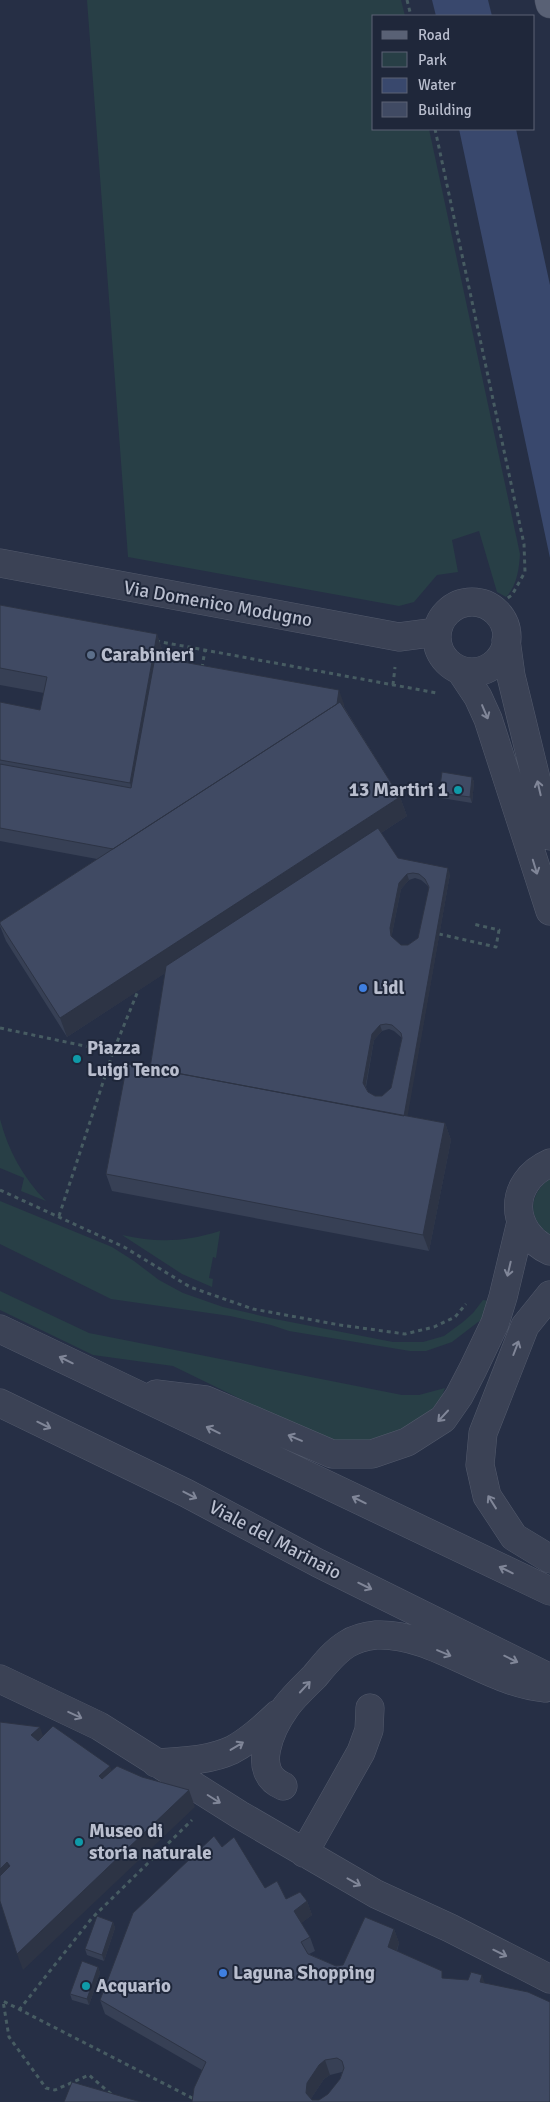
<svg xmlns="http://www.w3.org/2000/svg" width="550" height="2102" font-family="Signika,sans-serif">
  <rect width="100%" height="100%" fill="#262f45"/>
  <!-- green -->
  <path fill="#283f46" d="M87 0H401L405 16H374V129H429L520 554C519 569 517 586 506 597L497 592 479 531 452 540 458 572 437 575 414 602 399 606 128 557Z
    M0 1119C8 1150 23 1178 46 1201L21 1191 24 1178 0 1168Z
    M550 1178V1235C527 1218 528 1196 550 1178Z
    M0 1201 112 1247 134 1261 159 1280 183 1293 223 1307 275 1319 393 1342H423L444 1336 463 1322 473 1313 483 1300 490 1301 482 1319 452 1342 426 1351H410L289 1331 271 1325 230 1316 111 1299 0 1244Z
    M220 1231 216 1258 213 1257 209 1278 213 1279 212 1287 182 1274 122 1235C158 1243 184 1242 220 1231Z
    M0 1291 89 1333 402 1395H419L445 1388 441 1398 427 1416 410 1427 364 1444 334 1441 290 1423 173 1366 93 1355 0 1310Z"/>
  <!-- water -->
  <path fill="#39486d" d="M432 0H488L492 16H436Z
    M459 129H516L550 285V558Z"/>
  <g fill="none" stroke-linecap="round" stroke-linejoin="round">
    <!-- minor casing -->
    <g stroke="#535a6c" stroke-width="29">
      <path id="minor" d="M0 563 399 637 437 632
        M437 637a35 35 0 1 1 70 0a35 35 0 1 1-70 0Z
        M506 640 511 676 550 836
        M460 670 478 697 488 719 550 911
        M550 1163C507 1182 509 1232 550 1251
        M550 1295 525 1326 483 1433 480 1465 487 1496 514 1537 550 1559
        M0 1329 550 1591
        M156 1394 206 1400 332 1454H372L407 1442 443 1419 459 1396 473 1369 495 1323 503 1297 521 1222
        M0 1403 186 1493 318 1563 550 1678
        M0 1679 99 1726 240 1815 376 1894 450 1928 550 1979
        M156 1763C181 1761 208 1761 232 1750 249 1741 264 1727 278 1714
        M283 1786C250 1772 271 1728 286 1707 294 1696 305 1686 315 1676 324 1665 334 1652 347 1644 355 1639 366 1636 376 1635 433 1632 488 1683 545 1688
        M304 1853 361 1752 369 1730 370 1708"/>
    </g>
    <!-- major casing -->
    <g stroke="#444b5e" stroke-width="29">
      <path id="major" d="M549 0 550 4"/>
    </g>
    <!-- path -->
    <path stroke="#475c62" stroke-width="3" stroke-dasharray="4 4" stroke-linecap="butt" d="M407 0 411 16
      M435 129 524 544 525 572 512 595 493 608
      M156 641 437 693
      M202 668 205 650
      M393 685 395 667
      M439 934 496 947 499 930 473 924
      M0 1028 113 1052
      M0 1190 124 1247 190 1287 253 1309 340 1325 405 1334 434 1327 455 1317 466 1304
      M59 1216 113 1052 138 991
      M19 2010 92 1918 192 1820
      M111 2094 89 2075 55 2090 46 2088 9 2037 3 2001 196 2100"/>
    <!-- minor -->
    <use href="#minor" stroke="#3b4255" stroke-width="28"/>
    <!-- major -->
    <use href="#major" stroke="#596175" stroke-width="28"/>
  </g>
  <!-- wall -->
  <path fill="#374055" fill-rule="evenodd" d="M0 605 157 634 163 653 162 658 344 704V707L400 797 407 816 381 833 398 858 450 874 407 1116 445 1123 451 1140 429 1251 112 1191 106 1174 150 1068 165 973 67 1037 6 941 0 926V922L97 859 0 841V702L40 710 44 693 0 685ZM415 878 421 880 427 885 429 888 418 938 408 945H401L392 938V934L401 889 409 880ZM389 1029 394 1031 402 1038 391 1088 382 1096H375L368 1092 366 1087 374 1040 382 1031Z
    M472 777 474 782 472 803 441 798 439 793Z
    M222 1847 265 1888 286 1899 307 1901 312 1915 301 1923 310 1937 315 1951 309 1954 336 1966 343 1965 394 1929 399 1943 397 1951 444 1979 485 1983 550 2102H192L202 2070 105 2014 100 2000ZM342 2072 340 2079 328 2094 319 2100H312L311 2099 312 2097 324 2079 330 2075Z
    M113 1922 115 1928 104 1961 87 1955 85 1949Z
    M98 1967 100 1973 89 2005 72 2000 70 1994Z"/>
  <!-- shaded-wall -->
  <path fill="#2d3445" d="M157 634 163 653 136 802 130 783Z
    M339 690 344 704 341 724 124 864Z
    M472 777 474 782 472 803 470 797Z
    M400 797 407 816 67 1037 60 1018Z
    M448 868 450 874 405 1131 402 1125Z
    M407 874 409 880 401 889 392 934 393 942 391 936 390 928 399 883Z
    M380 1025 382 1031 374 1040 365 1089 363 1083 372 1034Z
    M445 1123 451 1140 429 1251 423 1235Z
    M40 1727 46 1744 37 1751 31 1735Z
    M110 1766 116 1783 104 1793 99 1776Z
    M189 1790 195 1807 23 1970 17 1954Z
    M7 1862 13 1878 0 1879V1869Z
    M307 1901 312 1915 299 1925 294 1911Z
    M113 1922 115 1928 104 1961 102 1955Z
    M394 1929 399 1943 393 1961 388 1947Z
    M98 1967 100 1973 89 2005 87 1999Z
    M482 1975 487 1989 480 1982Z
    M325 2060 330 2075 324 2079 312 2097 311 2102 306 2093 307 2083 319 2065Z"/>
  <!-- building -->
  <path fill="#404a63" stroke="#2d3445" fill-rule="evenodd" d="M0 605 157 634 130 783 0 760V702L40 710 47 677 0 668Z
    M155 657 339 690 337 704 113 849 0 828V764L131 788Z
    M340 702 400 797 60 1018 0 924V922Z
    M442 772 472 777 470 797 439 793Z
    M378 828 398 858 448 868 404 1116 150 1068 166 966ZM413 873 419 874 425 879 429 887 418 938 408 945H401L391 936 390 928 399 883 407 874ZM386 1024 392 1025 401 1033 402 1038 391 1088 382 1096H375L368 1092 363 1083 372 1034 380 1025Z
    M127 1064 445 1123 423 1235 106 1174Z
    M0 1722 40 1727 31 1735 38 1741 53 1726 110 1766 99 1776 102 1779 117 1766 142 1777 189 1790 17 1954 0 1901V1876L10 1866 7 1862 0 1869Z
    M214 1836 222 1847 234 1837 265 1888 277 1881 286 1899 300 1892 307 1901 294 1911 310 1937 301 1942 308 1954 336 1966 343 1965 365 1917 394 1929 388 1947 442 1971V1978L468 1980 471 1972 482 1975 480 1982 528 1992 550 2002V2102H192L194 2088 206 2062 100 2000 133 1913ZM337 2058 342 2061 344 2068 340 2079 328 2094 319 2100H312L306 2093 307 2083 319 2065 325 2060Z
    M97 1916 113 1922 102 1955 85 1949Z
    M82 1961 98 1967 87 1999 70 1994Z
    M72 2082 141 2102H64Z"/>
  <!-- one-way arrows -->
  <defs><path id="oneway-shaft" d="M-6 0H5M1.5-3L5.5 0L1.5 3" fill="none" stroke-width="1.6" stroke-linecap="round" stroke-linejoin="round" transform="scale(1.25)"/></defs>
  <g stroke="#808698">
    <use href="#oneway-shaft" transform="translate(485 712) rotate(67)"/>
    <use href="#oneway-shaft" transform="translate(539 788) rotate(-103)"/>
    <use href="#oneway-shaft" transform="translate(535 867) rotate(73)"/>
    <use href="#oneway-shaft" transform="translate(509 1269) rotate(103)"/>
    <use href="#oneway-shaft" transform="translate(516 1348) rotate(-69)"/>
    <use href="#oneway-shaft" transform="translate(66 1360) rotate(-154)"/>
    <use href="#oneway-shaft" transform="translate(443 1416) rotate(133)"/>
    <use href="#oneway-shaft" transform="translate(44 1425) rotate(26)"/>
    <use href="#oneway-shaft" transform="translate(213 1430) rotate(-154)"/>
    <use href="#oneway-shaft" transform="translate(295 1438) rotate(-157)"/>
    <use href="#oneway-shaft" transform="translate(190 1495) rotate(27)"/>
    <use href="#oneway-shaft" transform="translate(359 1500) rotate(-154)"/>
    <use href="#oneway-shaft" transform="translate(492 1502) rotate(-122)"/>
    <use href="#oneway-shaft" transform="translate(506 1570) rotate(-154)"/>
    <use href="#oneway-shaft" transform="translate(365 1586) rotate(26)"/>
    <use href="#oneway-shaft" transform="translate(444 1653) rotate(23)"/>
    <use href="#oneway-shaft" transform="translate(511 1659) rotate(26)"/>
    <use href="#oneway-shaft" transform="translate(305 1687) rotate(-47)"/>
    <use href="#oneway-shaft" transform="translate(75 1715) rotate(25)"/>
    <use href="#oneway-shaft" transform="translate(237 1746) rotate(-31)"/>
    <use href="#oneway-shaft" transform="translate(214 1799) rotate(32)"/>
    <use href="#oneway-shaft" transform="translate(354 1882) rotate(29)"/>
    <use href="#oneway-shaft" transform="translate(500 1953) rotate(26)"/>
  </g>
  <!-- markers -->
  <circle fill="#5c6f8a" stroke="#1f273a" stroke-width="2" cx="91" cy="655" r="5"/>
  <g fill="#0f9aa8" stroke="#1f273a" stroke-width="2">
    <circle cx="458" cy="790" r="5"/>
    <circle cx="77" cy="1059" r="5"/>
    <circle cx="79" cy="1842" r="5"/>
    <circle cx="86" cy="1986" r="5"/>
  </g>
  <g fill="#3f7fe0" stroke="#1f273a" stroke-width="2">
    <circle cx="363" cy="988" r="5"/>
    <circle cx="223" cy="1973" r="5"/>
  </g>
  <g text-anchor="middle" dominant-baseline="central" stroke-width="4" stroke-linejoin="round" paint-order="stroke">
    <!-- street labels -->
    <g font-size="19" fill="#b9bece" stroke="#1f273a">
      <text transform="translate(218 604) rotate(10)">Via Domenico Modugno</text>
      <text transform="translate(275 1540) rotate(28)">Viale del Marinaio</text>
    </g>
    <!-- poi labels -->
    <g font-size="19" font-weight="bold" fill="#b9bece" stroke="#1f273a" text-anchor="start">
      <text x="101" y="655">Carabinieri</text>
      <text x="448" y="790" text-anchor="end">13 Martiri 1</text>
      <text x="373" y="988">Lidl</text>
      <text x="87" y="1048">Piazza<tspan x="87" dy="22">Luigi Tenco</tspan></text>
      <text x="89" y="1831">Museo di<tspan x="89" dy="22">storia naturale</tspan></text>
      <text x="233" y="1973">Laguna Shopping</text>
      <text x="96" y="1986">Acquario</text>
    </g>
  </g>
  <!-- legend -->
  <rect x="372" y="15" width="162" height="115" fill="#1f273a" stroke="#5d6375"/>
  <rect x="382" y="31" width="25" height="8" fill="#596175" stroke="#5d6375"/>
  <text x="418" y="40" font-size="15" fill="#b9bece">Road</text>
  <rect x="382" y="52" width="25" height="15" fill="#283f46" stroke="#5d6375"/>
  <text x="418" y="65" font-size="15" fill="#b9bece">Park</text>
  <rect x="382" y="78" width="25" height="15" fill="#39486d" stroke="#5d6375"/>
  <text x="418" y="90" font-size="15" fill="#b9bece">Water</text>
  <rect x="382" y="102" width="25" height="15" fill="#404a63" stroke="#5d6375"/>
  <text x="418" y="115" font-size="15" fill="#b9bece">Building</text>
</svg>
